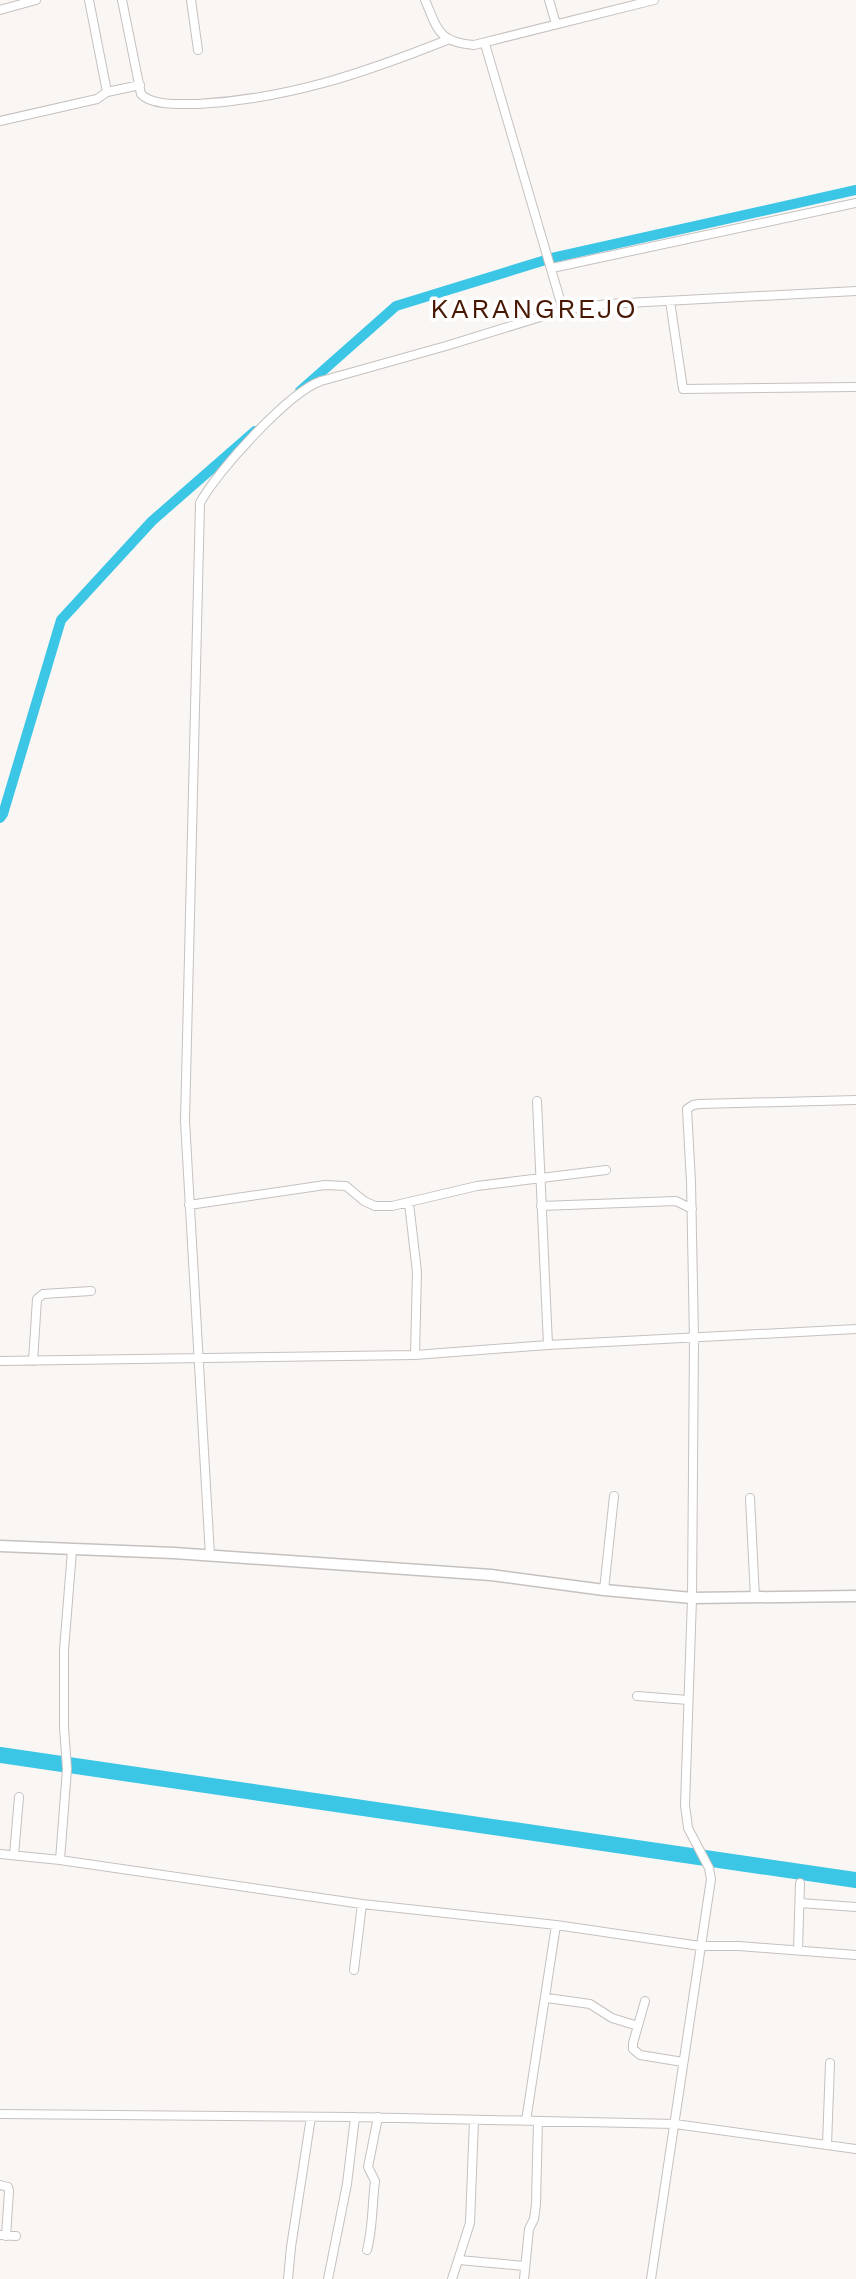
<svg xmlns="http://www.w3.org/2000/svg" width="856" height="2279" font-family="'Work Sans',sans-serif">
  <rect width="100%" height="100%" fill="#faf6f4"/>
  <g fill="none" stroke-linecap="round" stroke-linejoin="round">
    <!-- canal -->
    <path stroke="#3cc6e6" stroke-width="10" d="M300 391 396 306 552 258 856 190
      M0 818 3 814 61 620 152 521 255 431"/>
    <!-- river -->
    <path stroke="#3cc6e6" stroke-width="16" d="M0 1755 856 1880"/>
    <!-- street casing -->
    <g stroke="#c5c1bf" stroke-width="10">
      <path id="street" d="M122 0 141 94C151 106 183 104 198 104 288 99 364 73 447 40
        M191 0 198 50
        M425 0C438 30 438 42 474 45L654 0
        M549 0 556 24
        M0 10 36 0
        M485 44 563 310
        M107 92 140 85
        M0 121 97 99 107 92 89 0
        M552 268 856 203
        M670 301 683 389 856 387
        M537 1101 548 1345
        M409 1203 417 1272 415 1355
        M189 1205 325 1185 346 1186 364 1201 375 1206H392L477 1186 606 1170
        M541 1206 676 1201 692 1209
        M0 1361 415 1355 548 1345 856 1329
        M33 1361 37 1299 43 1294 91 1291
        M750 1498 755 1598
        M210 1556 185 1121 200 503C217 471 289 392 321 381L446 346 563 310 608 304 856 291
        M604 1590 614 1496
        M637 1696 688 1700
        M0 1854 60 1860 362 1904 556 1925 700 1946H739L856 1955
        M14 1855 19 1797
        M60 1860 67 1769 64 1727V1650L72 1551
        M800 1903 856 1907
        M798 1950 800 1883
        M354 1970 362 1904
        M547 1998 590 2004 612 2018 638 2026
        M645 2001 633 2043V2049L640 2055 683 2062
        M0 2114 355 2117 675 2124 856 2149
        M526 2121 556 1925
        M827 2145 830 2063
        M0 2185 8 2187 9 2191 6 2236
        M0 2235 16 2236
        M367 2250C373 2228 372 2204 375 2181L368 2167 378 2117
        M459 2260 525 2266
        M288 2279 291 2247 311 2117
        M328 2279 347 2184 355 2117
        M452 2279 470 2223 474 2120
        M524 2279 529 2229 534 2219 536 2204 538 2121
        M651 2279 711 1879 709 1868 688 1828 685 1805 692 1598 694 1339 691 1182 687 1109 693 1105 699 1104 856 1100"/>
    </g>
    <!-- secondary casing -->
    <g stroke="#c5c1bf" stroke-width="13">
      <path id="secondary" d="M0 1546 174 1553 491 1575 604 1590 692 1598 856 1596"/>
    </g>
    <!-- street -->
    <use href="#street" stroke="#fff" stroke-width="8"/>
    <!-- secondary -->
    <use href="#secondary" stroke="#fff" stroke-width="10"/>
  </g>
  <g text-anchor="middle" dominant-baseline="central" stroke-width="7" stroke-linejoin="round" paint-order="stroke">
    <!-- quarter labels -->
    <g font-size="28" letter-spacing="2" fill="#481803" stroke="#fff">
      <text x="534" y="308">KARANGREJO</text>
    </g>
  </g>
</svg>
